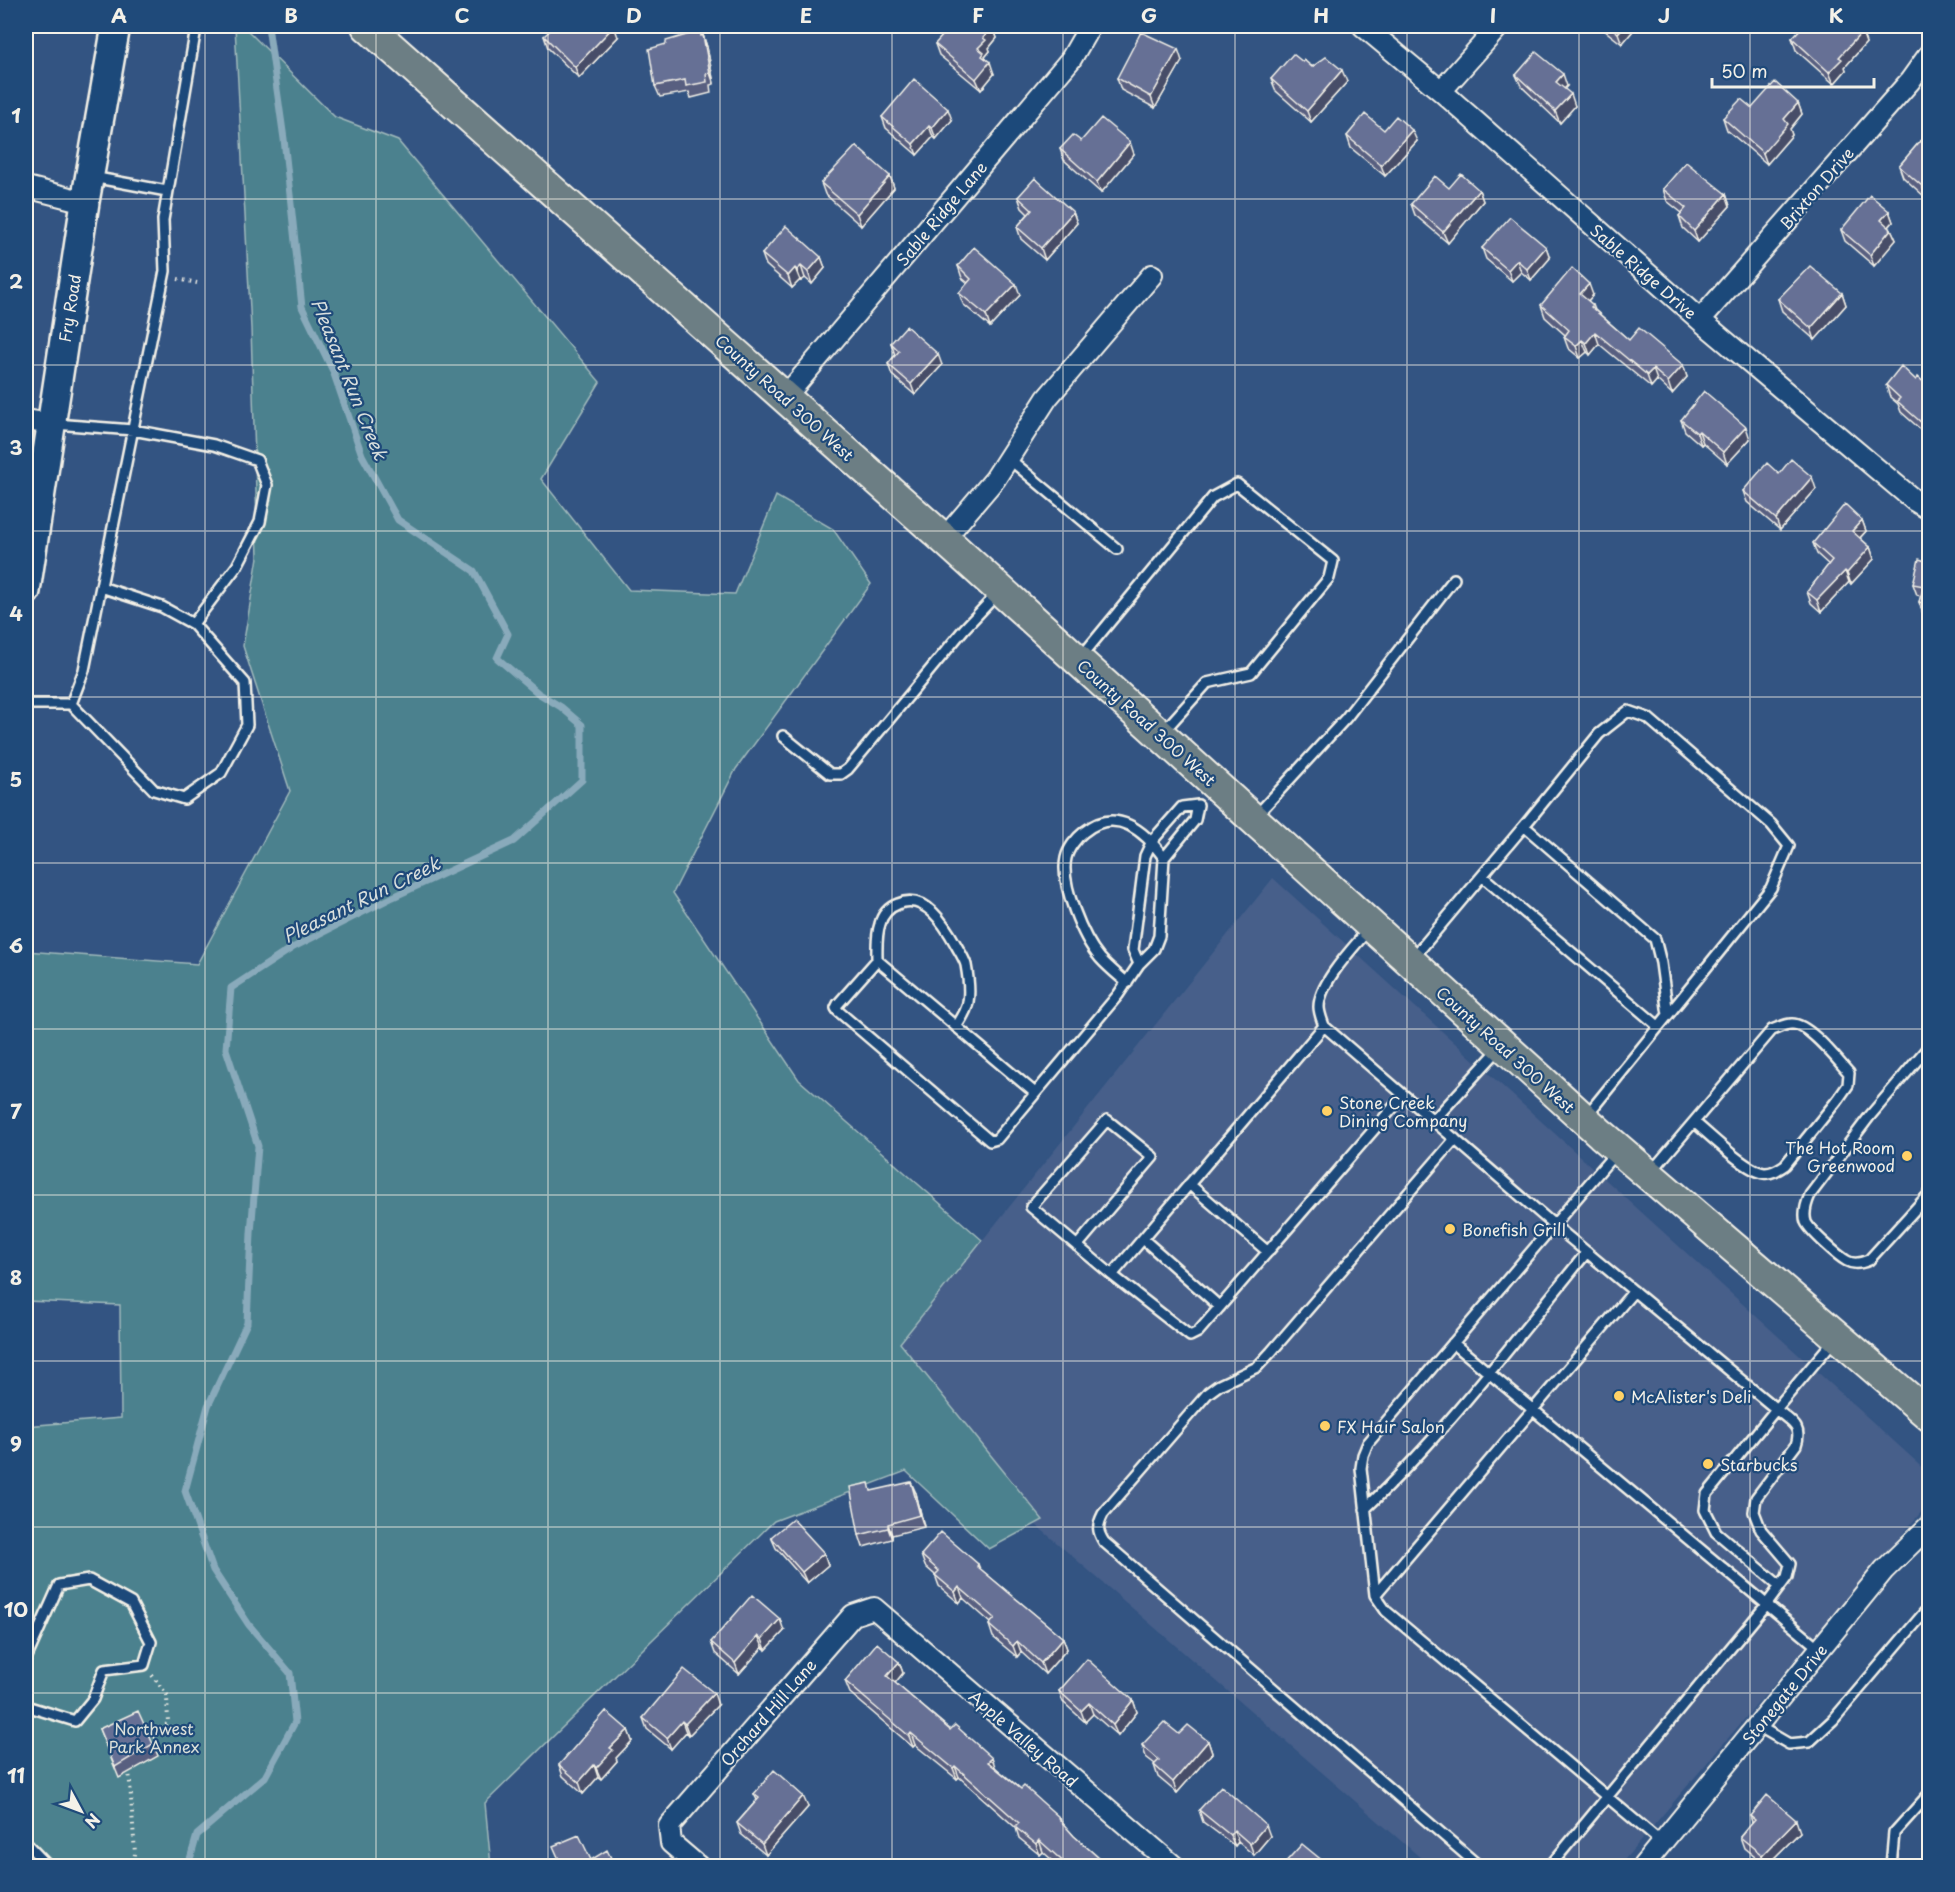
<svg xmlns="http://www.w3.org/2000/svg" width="1955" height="1892" font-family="'Playpen Sans',sans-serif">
  <rect width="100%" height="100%" fill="#335482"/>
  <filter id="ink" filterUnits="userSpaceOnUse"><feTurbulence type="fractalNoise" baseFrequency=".0167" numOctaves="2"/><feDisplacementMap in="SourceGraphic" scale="12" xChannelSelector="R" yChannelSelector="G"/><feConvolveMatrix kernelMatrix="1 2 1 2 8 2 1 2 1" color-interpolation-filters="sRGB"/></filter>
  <g filter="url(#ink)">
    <!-- built -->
    <path fill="#465f8a" d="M1273 878 1929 1473V1503L1619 1866H1430L1035 1524 900 1343Z"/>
    <!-- green -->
    <path fill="#4c818e" stroke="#a0b9bb" stroke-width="1.5" d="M235 26H243L335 117 398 141 600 382 541 479 629 590 735 594 776 496 833 529 871 584 736 769 673 893 799 1080 982 1240 900 1343 1043 1520 989 1549 906 1471 774 1521 485 1803 491 1866H26V1426L121 1418 120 1305 26 1301V951L197 964 290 791 243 646 258 557 251 328Z"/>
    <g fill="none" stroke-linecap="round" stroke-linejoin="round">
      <!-- stream -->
      <path stroke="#89aabb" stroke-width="7" d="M188 1866 197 1835 265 1777 295 1722 290 1673 249 1625 213 1570 185 1491 208 1406 247 1323 251 1233 258 1146 226 1049 231 988 292 948 393 897 514 841 582 780V725L561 707 538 693 497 658 508 634 474 571 398 520 362 455 333 371 302 307 284 139 268 26"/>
      <!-- lane casing -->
      <g stroke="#f4f1e8" stroke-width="14">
        <path id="lane" d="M92 177 167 191
          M55 424 133 430 214 445 257 460 267 485 260 522 237 566 193 624
          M1007 457 1117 549
          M1081 657 1213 497 1237 484 1333 561 1329 578 1251 673 1207 683 1162 733
          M26 704H71L84 670 165 271 163 220 195 34
          M71 704 154 790 184 799 221 773 247 725 245 683 193 624 162 607 101 587
          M783 736 830 774H841L848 769 964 629 997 594
          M1198 805 1195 820 1164 858 1159 936 1154 949 1139 964 1133 950 1145 856 1152 841 1182 807Z
          M1255 817 1346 718 1454 579
          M1524 826 1599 734 1628 711 1648 718 1771 824 1789 846 1771 888 1668 1015
          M1482 876 1658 1026
          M1368 930C1353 948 1319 983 1319 1007 1319 1013 1322 1020 1324 1026L1554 1225 1776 1409 1707 1494 1705 1510 1716 1532 1780 1586
          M1413 958 1524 826 1655 939 1661 963 1668 1015 1587 1115
          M877 960C877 949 876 935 880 924 882 915 889 907 898 904 925 892 945 925 956 945 959 951 964 958 966 965 968 976 970 991 968 1002 967 1011 961 1019 956 1027
          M1127 983C1118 975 1108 967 1100 958 1083 938 1060 884 1066 858 1068 849 1076 838 1084 832 1116 806 1145 831 1164 858
          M1324 1026 1112 1275 1190 1336 1198 1332 1404 1095
          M1930 1045 1869 1117 1810 1195C1806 1204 1803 1213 1806 1222 1810 1231 1838 1256 1847 1261 1854 1265 1862 1263 1869 1260L1930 1193
          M1035 1093 877 960 838 1004 836 1008 838 1011 990 1141 997 1139 1118 995 1139 964
          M1434 1120 1499 1049
          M1455 1139 1271 1352 1257 1367 1219 1385 1208 1393 1103 1514C1097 1526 1097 1531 1104 1542L1479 1866
          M1617 1151 1368 1443 1363 1455 1361 1468 1375 1595 1386 1611 1662 1843
          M1652 1171 1772 1030C1778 1028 1785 1024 1791 1024 1808 1022 1838 1061 1849 1073L1848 1085 1839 1098 1785 1165C1779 1169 1772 1174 1764 1173 1746 1171 1709 1134 1694 1122
          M1189 1184 1268 1252
          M1143 1239 1220 1307
          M1077 1246 1153 1157 1107 1120 1031 1207 1112 1275
          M1453 1343 1820 1649
          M1365 1509C1446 1432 1516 1339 1587 1252
          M1375 1595 1634 1291
          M26 1659 59 1585 89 1580 131 1603 151 1642 144 1665 104 1670 93 1699 75 1721 26 1706
          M1758 1726 1789 1744 1809 1742 1833 1720 1930 1606
          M26 1843 48 1866
          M1550 1866 1767 1604 1787 1577 1790 1564 1761 1530 1754 1512 1756 1498 1796 1445C1803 1425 1790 1422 1776 1409L1834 1340
          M1891 1866 1894 1833 1930 1793"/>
      </g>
      <!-- street casing -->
      <g stroke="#f4f1e8" stroke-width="24">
        <path id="street" d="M1363 26 1441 91 1700 320 1915 501 1930 510
          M1441 91 1499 26
          M26 187 85 202
          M1700 320 1910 81 1930 53
          M785 397 1071 59 1090 26
          M26 420 51 424
          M944 539 995 479 1047 398 1152 275
          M698 1866 671 1843 669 1826 853 1615 874 1608 1174 1866
          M1643 1866 1884 1570 1930 1525"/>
      </g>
      <!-- secondary casing -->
      <g stroke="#f4f1e8" stroke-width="32">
        <path id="secondary" d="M26 591 85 202 116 26"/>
      </g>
      <!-- primary casing -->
      <g stroke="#f4f1e8" stroke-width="34">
        <path id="primary" d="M367 26 944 539 1601 1134 1930 1416"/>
      </g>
      <!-- path -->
      <path stroke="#f4f1e8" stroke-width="4" stroke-dasharray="1.5 4.5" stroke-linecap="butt" d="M178 279 197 283
        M149 1742 168 1723 167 1695 152 1675
        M129 1770 135 1853 134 1866"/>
      <!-- lane -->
      <use href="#lane" stroke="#1f4a7a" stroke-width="9"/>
      <!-- street -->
      <use href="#street" stroke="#1f4a7a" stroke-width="20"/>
      <!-- secondary -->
      <use href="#secondary" stroke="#1f4a7a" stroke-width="27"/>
      <!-- primary -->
      <use href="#primary" stroke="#6c7e84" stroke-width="30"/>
    </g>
    <!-- wall -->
    <path fill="#585f80" stroke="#f4f1e8" stroke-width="1.5" d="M1599 26H1637L1622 44Z
      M993 27 997 38 989 48 990 51 985 57 994 74 981 90 939 55 935 44Z
      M1813 29 1862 32 1866 43 1845 67 1846 70 1834 84 1796 50 1792 38Z
      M703 35 707 47 714 84 710 85 711 93 691 98 689 92 660 97 655 86 701 36Z
      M544 36 618 37 579 78 548 48Z
      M1182 61 1155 108 1121 90 1117 78Z
      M1303 62 1347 82 1311 122 1276 91 1271 79Z
      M1516 75 1567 86 1564 89 1575 106 1560 123 1521 86Z
      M1798 103 1802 114 1790 129 1792 135 1767 164 1727 130 1723 118 1752 108Z
      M882 117 952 120 936 139 933 137 917 155 886 128Z
      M1384 130 1417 141 1385 176 1351 148 1347 136Z
      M1921 140 1926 198 1903 177 1899 166Z
      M1081 141 1134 154 1101 193 1064 160 1060 149Z
      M890 176 894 188 861 226 825 194 821 183Z
      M1449 188 1479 190 1483 201 1448 243 1415 215 1411 204Z
      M1663 189 1726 194 1730 206 1698 242 1683 228 1679 216 1682 213 1667 201Z
      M1018 197 1073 212 1077 223 1045 260 1021 239 1017 227 1028 214 1022 208Z
      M1889 211 1893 222 1889 227 1891 229 1896 240 1874 266 1845 241 1841 230Z
      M1546 247 1550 258 1531 280 1521 272 1512 281 1486 259 1482 248Z
      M762 254 821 257 825 268 812 284 805 278 801 281 800 280 792 288 766 265Z
      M958 266 1020 295 990 327 963 304 959 293 968 283 962 278Z
      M1842 293 1846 305 1815 340 1782 311 1778 299Z
      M1593 295 1588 301 1593 305 1595 310 1629 340 1683 365 1687 377 1672 394 1657 380 1651 387 1599 344 1590 355 1587 352 1580 358 1568 348 1564 337 1565 335 1545 317 1541 305Z
      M891 343 942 365 915 395 892 375 888 364 895 355Z
      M1916 380 1927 435 1901 412 1898 404 1890 397 1886 385Z
      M1681 420 1750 439 1727 464 1703 443 1701 445 1685 431Z
      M1779 474 1816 489 1780 530 1747 502 1743 491Z
      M1862 520 1866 531 1860 538 1870 547 1874 559 1851 584 1849 582 1821 612 1811 603 1807 592 1829 565 1817 554 1813 543Z
      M1929 562V615L1923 614 1919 602 1921 596 1917 595 1913 584Z
      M872 1491 916 1493 924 1527 892 1535V1539L863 1547 859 1535Z
      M771 1537 824 1553 828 1565 807 1583 776 1548Z
      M921 1555 978 1564 980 1569 1063 1638 1067 1649 1045 1674 1021 1652 1017 1657 993 1637 989 1625 991 1623 963 1598 959 1603 939 1586 935 1575 925 1566Z
      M784 1631 766 1650 763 1647 739 1674 715 1653 711 1642Z
      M899 1662 903 1673 895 1683 1021 1789 1060 1818 1062 1823 1074 1836 1108 1866H1059L1043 1852 1040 1855 1019 1838 1016 1828 959 1777 957 1779 915 1745 913 1747 850 1693 845 1681Z
      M1059 1691 1133 1700 1137 1712 1118 1736 1093 1714 1085 1722 1063 1702Z
      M718 1705 689 1735 686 1732 671 1749 647 1729 643 1718Z
      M99 1729 153 1744 158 1756 119 1778Z
      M628 1730 632 1741 616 1758 617 1761 601 1779 598 1777 583 1794 563 1776 559 1765Z
      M1179 1734 1208 1741 1212 1753 1177 1793 1158 1777 1154 1765 1155 1764 1146 1757 1142 1745Z
      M754 1794 808 1807 766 1855 741 1834 737 1823 757 1800Z
      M1199 1810 1270 1836 1254 1855 1238 1842 1235 1846 1203 1822Z
      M1750 1816 1800 1832 1766 1866 1744 1848 1740 1837 1752 1822Z"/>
    <!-- shaded-wall -->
    <path fill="#474e68" stroke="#f4f1e8" stroke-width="1.5" d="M614 26 618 37 579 78 575 67Z
      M1624 26H1637L1622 44 1618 33Z
      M993 27 997 38 989 48 990 51 985 57 988 65 990 62 994 74 981 90 976 79 978 48 983 38Z
      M1862 32 1866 43 1845 67 1846 70 1834 84 1829 72 1839 57Z
      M703 35 707 47 714 84 710 73Z
      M1178 49 1182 61 1155 108 1151 97Z
      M1342 70 1347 82 1311 122 1307 111Z
      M1563 74 1567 86 1560 93 1556 82Z
      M1571 94 1575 106 1560 123 1555 111Z
      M1798 103 1802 114 1790 129 1792 135 1767 164 1763 153 1784 119Z
      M948 109 952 120 936 139 932 128Z
      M929 126 933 137 917 155 913 144Z
      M1412 130 1417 141 1385 176 1381 165Z
      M1130 142 1134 154 1101 193 1097 182Z
      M890 176 894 188 861 226 857 214Z
      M1929 177V194L1926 198 1922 186Z
      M1479 190 1483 201 1448 243 1443 232Z
      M1726 194 1730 206 1698 242 1694 231Z
      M1889 211 1893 222 1885 231 1881 220Z
      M1073 212 1077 223 1045 260 1041 248Z
      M1891 229 1896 240 1874 266 1870 255Z
      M1546 247 1550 258 1531 280 1527 269Z
      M821 257 825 268 812 284 808 272Z
      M1517 260 1521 272 1512 281 1508 270Z
      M801 266 805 278 801 281 797 270Z
      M795 268 800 280 792 288 788 276Z
      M1016 284 1020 295 990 327 986 315Z
      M1589 284 1593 295 1584 305 1580 294Z
      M1842 293 1846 305 1815 340 1811 328Z
      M1595 332 1599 344 1590 355 1586 343Z
      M1582 340 1587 352 1580 358 1576 346Z
      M938 354 942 365 915 395 911 384Z
      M1683 365 1687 377 1672 394 1668 382Z
      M1653 369 1657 380 1651 387 1647 375Z
      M1929 416V432L1927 435 1923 424Z
      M1746 427 1750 439 1727 464 1723 452Z
      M1699 431 1703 443 1701 445 1697 433Z
      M1812 477 1816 489 1780 530 1776 519Z
      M1862 520 1866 531 1856 542 1852 531Z
      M1870 547 1874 559 1851 584 1847 573Z
      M1845 571 1849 582 1821 612 1817 600Z
      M911 1482 916 1493 924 1527 920 1515Z
      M888 1524 892 1535V1539L888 1528Z
      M824 1553 828 1565 807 1583 802 1572Z
      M959 1587 963 1598 959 1603 955 1592Z
      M780 1619 784 1631 766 1650 762 1639Z
      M758 1636 763 1647 739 1674 735 1663Z
      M1063 1638 1067 1649 1045 1674 1041 1663Z
      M1017 1641 1021 1652 1017 1657 1013 1646Z
      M899 1662 903 1673 891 1688 887 1676Z
      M714 1693 718 1705 689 1735 685 1724Z
      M1133 1700 1137 1712 1118 1736 1113 1725Z
      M1089 1703 1093 1714 1085 1722 1081 1711Z
      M682 1721 686 1732 671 1749 667 1738Z
      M628 1730 632 1741 616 1758 617 1761 601 1779 596 1768 610 1748Z
      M911 1733 915 1745 913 1747 909 1736Z
      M1208 1741 1212 1753 1177 1793 1173 1782Z
      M992 1758 996 1769 988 1762Z
      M594 1765 598 1777 583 1794 579 1782Z
      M955 1766 959 1777 957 1779 953 1768Z
      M803 1796 808 1807 766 1855 762 1844Z
      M1796 1820 1800 1832 1766 1866 1762 1855Z
      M1266 1825 1270 1836 1254 1855 1250 1844Z
      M1234 1830 1238 1842 1235 1846 1230 1835Z
      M1039 1840 1043 1852 1040 1855 1036 1844Z"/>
    <!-- building -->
    <path fill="#666f95" stroke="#f4f1e8" stroke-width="1.5" d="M555 26H614L575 67 544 36Z
      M951 26H992L993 27 983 38 986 40 978 48 984 53 982 56 990 62 976 79 935 44Z
      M1609 26H1624L1618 33Z
      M1803 26H1809L1813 29 1816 26H1856L1862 32 1839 57 1842 59 1829 72 1792 38Z
      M700 31 701 36 703 35 710 73 706 74 707 82 686 86 685 80 655 86 649 49 666 44V41Z
      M1141 32 1178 49 1151 97 1117 78Z
      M1536 52 1563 74 1556 82 1571 94 1555 111 1516 75Z
      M1293 54 1303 62 1304 60 1312 67 1326 57 1342 70 1307 111 1271 79Z
      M914 79 948 109 932 128 929 126 913 144 882 117Z
      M1775 82 1798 103 1784 119 1788 124 1763 153 1723 118 1741 99 1752 108Z
      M1365 114 1384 130 1396 116 1412 130 1381 165 1347 136Z
      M1101 118 1130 142 1097 182 1060 149 1073 135 1081 141Z
      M1929 135V177L1922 186 1899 166 1921 140 1924 142Z
      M856 146 890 176 857 214 821 183Z
      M1686 162 1726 194 1694 231 1679 216 1686 208 1663 189Z
      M1461 174 1479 190 1443 232 1411 204 1435 176 1449 188Z
      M1035 178 1073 212 1041 248 1017 227 1032 210 1018 197Z
      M1870 195 1889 211 1881 220 1891 229 1870 255 1841 230Z
      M1510 217 1546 247 1527 269 1517 260 1508 270 1482 248Z
      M786 226 821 257 808 272 801 266 797 270 795 268 788 276 762 254Z
      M974 247 1016 284 986 315 959 293 971 279 958 266Z
      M1810 266 1842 293 1811 328 1778 299Z
      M1572 268 1589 284 1580 294 1593 305 1591 307 1629 340 1639 328 1683 365 1668 382 1653 369 1647 375 1595 332 1586 343 1582 340 1576 346 1564 337 1569 330 1541 305Z
      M906 326 938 354 911 384 888 364 899 351 891 343Z
      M1901 366 1916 380 1918 377 1929 387V416L1923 424 1897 401 1900 398 1886 385Z
      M1704 391 1746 427 1723 452 1699 431 1697 433 1681 420Z
      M1791 459 1812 477 1776 519 1743 491 1767 463 1779 474Z
      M1845 504 1862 520 1852 531 1870 547 1847 573 1845 571 1817 600 1807 592 1832 560 1813 543Z
      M1919 559 1929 562V605L1919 602 1924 586 1913 584Z
      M911 1482 920 1515 888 1524V1528L859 1535 850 1487 869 1483 871 1491Z
      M793 1519 824 1553 802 1572 771 1537Z
      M941 1532 978 1564 977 1566 1063 1638 1041 1663 1017 1641 1013 1646 989 1625 995 1618 959 1587 955 1592 935 1575 939 1571 921 1555Z
      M752 1595 780 1619 762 1639 758 1636 735 1663 711 1642Z
      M877 1643 899 1662 887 1676 950 1730 955 1725 992 1758 988 1762 1021 1789 1024 1786 1060 1818 1059 1819 1074 1836 1108 1866H1068L1039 1840 1036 1844 1015 1827 1019 1823 955 1766 953 1768 911 1733 909 1736 845 1681Z
      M1087 1659 1133 1700 1113 1725 1089 1703 1081 1711 1059 1691Z
      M684 1669 714 1693 685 1724 682 1721 667 1738 643 1718Z
      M138 1711 153 1744 115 1767 99 1729Z
      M606 1711 628 1730 610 1748 613 1750 596 1768 594 1765 579 1782 559 1765Z
      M1164 1722 1179 1734 1188 1725 1208 1741 1173 1782 1154 1765 1159 1760 1142 1745Z
      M774 1770 803 1796 762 1844 737 1823 759 1798 754 1794Z
      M1221 1786 1266 1825 1250 1844 1234 1830 1230 1835 1199 1810Z
      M1767 1795 1796 1820 1762 1855 1740 1837 1755 1820 1750 1816Z
      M579 1835 591 1860 607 1850 615 1866H562L553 1846Z
      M1302 1844 1329 1866H1282Z"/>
  </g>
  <!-- grid -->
  <path fill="none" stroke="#f4f1e8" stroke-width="1.5" stroke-opacity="0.55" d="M205 26V1866M376 26V1866M548 26V1866M720 26V1866M892 26V1866M1063 26V1866M1235 26V1866M1407 26V1866M1579 26V1866M1750 26V1866M26 199H1930M26 365H1930M26 531H1930M26 697H1930M26 863H1930M26 1029H1930M26 1195H1930M26 1361H1930M26 1527H1930M26 1693H1930"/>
  <!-- markers -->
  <g fill="#ffd166" stroke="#1f4a7a" stroke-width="2">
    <circle cx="1327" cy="1111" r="6"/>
    <circle cx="1907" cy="1156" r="6"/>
    <circle cx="1450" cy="1229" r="6"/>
    <circle cx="1619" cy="1396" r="6"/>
    <circle cx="1325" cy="1426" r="6"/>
    <circle cx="1708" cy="1464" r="6"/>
  </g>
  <g text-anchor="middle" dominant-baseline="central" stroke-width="4.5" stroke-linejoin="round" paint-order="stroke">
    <!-- street labels -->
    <g font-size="16" fill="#f4f1e8" stroke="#1f4a7a">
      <text transform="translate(1816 188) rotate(-49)">Brixton Drive</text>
      <text transform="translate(941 213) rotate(-50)">Sable Ridge Lane</text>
      <text transform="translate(1644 271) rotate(41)">Sable Ridge Drive</text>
      <text transform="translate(69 308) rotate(-81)">Fry Road</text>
      <text transform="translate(785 397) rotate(42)">County Road 300 West</text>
      <text transform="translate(1147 722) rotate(42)">County Road 300 West</text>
      <text transform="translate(1506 1049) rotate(42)">County Road 300 West</text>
      <text transform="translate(1784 1694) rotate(-51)">Stonegate Drive</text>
      <text transform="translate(768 1712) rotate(-49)">Orchard Hill Lane</text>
      <text transform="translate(1024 1738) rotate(41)">Apple Valley Road</text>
    </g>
    <!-- poi labels -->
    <g font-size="16" fill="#f4f1e8" stroke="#1f4a7a" text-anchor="start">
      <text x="1339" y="1102">Stone Creek<tspan x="1339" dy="18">Dining Company</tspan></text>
      <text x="1895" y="1147" text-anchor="end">The Hot Room<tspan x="1895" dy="18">Greenwood</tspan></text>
      <text x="1462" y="1229">Bonefish Grill</text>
      <text x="1631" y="1396">McAlister's Deli</text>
      <text x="1337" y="1426">FX Hair Salon</text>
      <text x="1720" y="1464">Starbucks</text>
    </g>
    <!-- park labels -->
    <g font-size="16" fill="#dbe0da" stroke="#1f4a7a">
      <text x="154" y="1728">Northwest<tspan x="154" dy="18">Park Annex</tspan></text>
    </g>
    <!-- water labels -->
    <g font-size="18" font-style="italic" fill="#d9dfdd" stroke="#1f4a7a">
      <text transform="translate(350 379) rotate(68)">Pleasant Run Creek</text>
      <text transform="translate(361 899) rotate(-26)">Pleasant Run Creek</text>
    </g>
  </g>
  <!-- margin -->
  <rect width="1955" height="1892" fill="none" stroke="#1f4a7a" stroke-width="66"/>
  <!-- north arrow -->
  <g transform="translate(81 1811) rotate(131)" stroke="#1f4a7a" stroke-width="4.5" paint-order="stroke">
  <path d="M0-4.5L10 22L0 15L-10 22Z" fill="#f4f1e8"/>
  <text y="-9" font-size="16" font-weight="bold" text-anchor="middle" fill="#f4f1e8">N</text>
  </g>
  <!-- scale -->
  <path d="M1712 78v9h162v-9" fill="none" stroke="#f4f1e8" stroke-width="3"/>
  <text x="1721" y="78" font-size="18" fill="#f4f1e8" stroke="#1f4a7a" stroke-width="4.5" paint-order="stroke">50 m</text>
  <rect x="33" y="33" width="1889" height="1826" fill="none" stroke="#f4f1e8" stroke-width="2"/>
  <g font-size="20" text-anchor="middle" font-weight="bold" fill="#f4f1e8">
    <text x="119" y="23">A</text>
    <text x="291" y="23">B</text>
    <text x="462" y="23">C</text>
    <text x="634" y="23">D</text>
    <text x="806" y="23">E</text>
    <text x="978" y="23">F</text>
    <text x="1149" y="23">G</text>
    <text x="1321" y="23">H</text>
    <text x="1493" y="23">I</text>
    <text x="1664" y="23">J</text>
    <text x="1836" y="23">K</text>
    <text x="16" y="123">1</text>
    <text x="16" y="289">2</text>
    <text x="16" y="455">3</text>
    <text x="16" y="621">4</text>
    <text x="16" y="787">5</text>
    <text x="16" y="953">6</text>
    <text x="16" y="1119">7</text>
    <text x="16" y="1285">8</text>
    <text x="16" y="1451">9</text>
    <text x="16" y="1617">10</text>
    <text x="16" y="1783">11</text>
  </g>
</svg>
